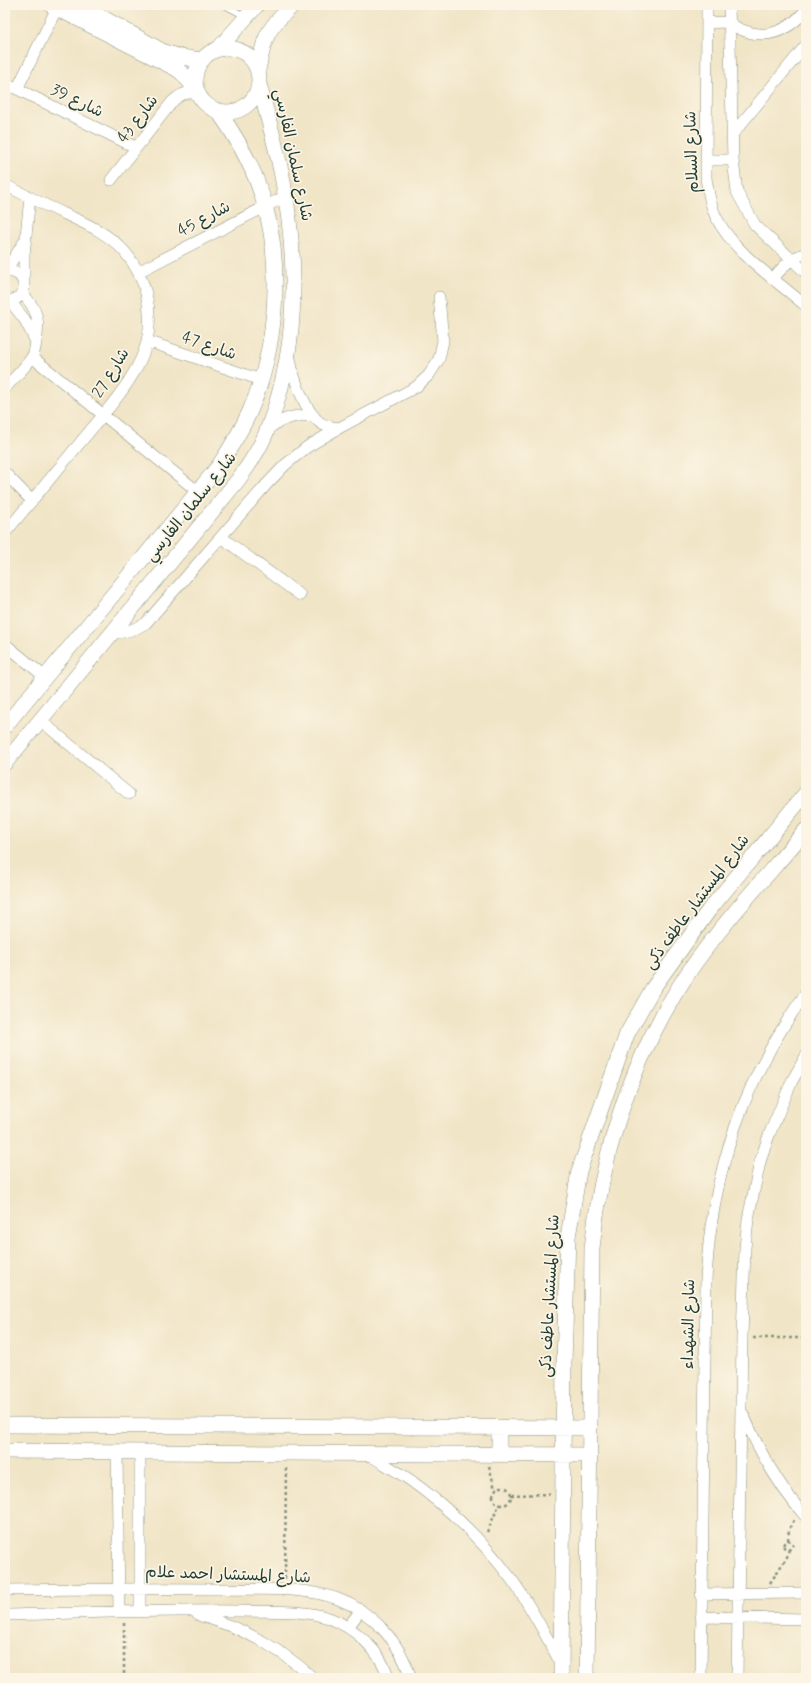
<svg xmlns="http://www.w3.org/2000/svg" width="811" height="1683" font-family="Mynerve,'Playpen Sans Arabic',sans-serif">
  <rect width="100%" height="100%" fill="#fcf5e5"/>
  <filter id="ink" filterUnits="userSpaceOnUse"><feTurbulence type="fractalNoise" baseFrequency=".025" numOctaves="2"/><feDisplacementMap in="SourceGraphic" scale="8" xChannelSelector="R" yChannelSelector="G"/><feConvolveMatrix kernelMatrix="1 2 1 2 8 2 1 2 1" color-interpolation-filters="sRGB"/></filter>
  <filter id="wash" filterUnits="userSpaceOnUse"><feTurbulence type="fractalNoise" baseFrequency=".012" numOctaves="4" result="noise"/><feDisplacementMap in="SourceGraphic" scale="16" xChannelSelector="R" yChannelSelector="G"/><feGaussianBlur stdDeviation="0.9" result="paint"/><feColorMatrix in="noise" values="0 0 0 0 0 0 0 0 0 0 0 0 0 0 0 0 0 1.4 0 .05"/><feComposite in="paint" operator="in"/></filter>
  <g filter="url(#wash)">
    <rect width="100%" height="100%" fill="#f1e5c7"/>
  </g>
  <g filter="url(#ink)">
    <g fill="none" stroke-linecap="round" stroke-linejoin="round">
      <!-- lane casing -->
      <g stroke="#88917e" stroke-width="7">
        <path id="lane" d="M224 5 245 16"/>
      </g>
      <!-- street casing -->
      <g stroke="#88917e" stroke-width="12">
        <path id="street" d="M707 5 706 178C708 191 710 205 716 217 733 252 777 281 806 306
          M729 5 733 160 737 192 755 225 806 273
          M707 23C713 23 723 21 729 23 733 24 736 28 740 29 767 41 788 31 806 10
          M5 83 135 147
          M17 89 57 8
          M732 135 806 45
          M706 160H733
          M111 180 172 102C179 95 188 90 198 95
          M5 185C25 195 45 205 65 214 86 224 108 233 124 251 145 275 154 310 147 341 139 377 102 416 79 444 54 474 30 503 5 533
          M5 272C17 270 24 277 24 289 21 298 15 301 5 300
          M5 272 24 242
          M138 272 286 196
          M773 278 791 259 806 253
          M24 283V255L30 197
          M10 301 25 320 36 342
          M147 341 261 380
          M32 357 197 491
          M290 358C293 377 305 413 322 424 327 427 333 427 339 428L416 387 429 375 439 359 443 341 439 297
          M5 388C14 378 25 368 32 357 35 352 35 347 36 342 40 320 38 310 22 293
          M268 429C282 418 296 414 314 416
          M5 473 32 501
          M221 537 300 595
          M112 633C125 633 135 630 146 623L266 485 285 465 307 447 339 428
          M5 644 45 677
          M40 720 129 794
          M743 1414C759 1451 779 1487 806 1517
          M117 1452 119 1612
          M368 1454C382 1463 397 1471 410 1480 449 1508 484 1542 512 1580 531 1606 545 1634 560 1662
          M5 1590C78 1589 151 1588 223 1589 261 1590 302 1586 338 1599 373 1612 400 1642 411 1678
          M701 1594 806 1593
          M140 1611V1452
          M5 1615C83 1613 161 1610 239 1611 268 1612 300 1609 329 1618 356 1628 380 1651 389 1678
          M198 1615C240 1627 280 1647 313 1678
          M701 1617 806 1619
          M348 1627 361 1610
          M701 1678 706 1281C711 1174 743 1080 806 993
          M737 1678 742 1338 745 1248 748 1219 760 1162 769 1135 792 1081 806 1056"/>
      </g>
      <!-- secondary casing -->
      <g stroke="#88917e" stroke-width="16">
        <path id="secondary" d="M51 5 175 68 182 73 195 88
          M80 5 164 52 181 57 201 60
          M195 80a32 32 0 1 1 64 0a32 32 0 1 1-64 0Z
          M219 48 257 5
          M258 70C265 35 266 30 293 5
          M5 726 218 467C230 449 241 431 250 411 276 351 283 270 265 206 256 172 238 139 218 111
          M5 763 238 480C250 464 261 447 268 428 299 348 298 259 282 176 276 145 267 115 259 84
          M5 1425 589 1428
          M5 1451 588 1455
          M499 1454V1427
          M561 1678 564 1363 568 1237 579 1171 627 1034 653 988 709 910 806 793
          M587 1678 592 1248C602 1149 633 1056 688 973 723 922 766 877 806 830"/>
      </g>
      <!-- path -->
      <path stroke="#88917e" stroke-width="2.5" stroke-dasharray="3 3" stroke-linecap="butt" d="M753 1338H806
        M489 1466 495 1489
        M493 1496a9 9 0 1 1 18 0a9 9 0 1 1-18 0Z
        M511 1495 551 1494
        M487 1532 499 1505
        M788 1540 789 1529 794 1520
        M783.5 1545a4.5 4.5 0 1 1 9 0a4.5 4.5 0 1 1-9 0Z
        M285 1579 286 1466
        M770 1583 787 1557 789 1549
        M124 1623V1678"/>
      <!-- lane -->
      <use href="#lane" stroke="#fff" stroke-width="5.5"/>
      <!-- street -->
      <use href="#street" stroke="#fff" stroke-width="11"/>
      <!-- secondary -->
      <use href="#secondary" stroke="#fff" stroke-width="15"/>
    </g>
  </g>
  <g text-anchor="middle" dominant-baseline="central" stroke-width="3.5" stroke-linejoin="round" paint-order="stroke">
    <!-- street labels -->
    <g font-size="16" fill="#1f3d34" stroke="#fcf5e5">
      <text transform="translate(77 101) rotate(26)">شارع 39</text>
      <text transform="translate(138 119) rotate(-52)">شارع 43</text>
      <text transform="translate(692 152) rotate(-92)">شارع السلام</text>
      <text transform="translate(293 155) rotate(78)">شارع سلمان الفارسي</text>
      <text transform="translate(204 219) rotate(-28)">شارع 45</text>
      <text transform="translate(209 346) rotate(19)">شارع 47</text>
      <text transform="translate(111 373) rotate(-58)">شارع 27</text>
      <text transform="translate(191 507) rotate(-51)">شارع سلمان الفارسي</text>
      <text transform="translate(697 902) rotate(-53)">شارع المستشار عاطف ذكى</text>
      <text transform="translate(550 1296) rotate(-87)">شارع المستشار عاطف ذكى</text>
      <text transform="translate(689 1324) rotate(-89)">شارع الشهداء</text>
      <text transform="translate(228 1575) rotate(2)">شارع المستشار احمد علام</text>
    </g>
  </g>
  <!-- margin -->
  <rect width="811" height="1683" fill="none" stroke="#fcf5e5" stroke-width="20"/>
</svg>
